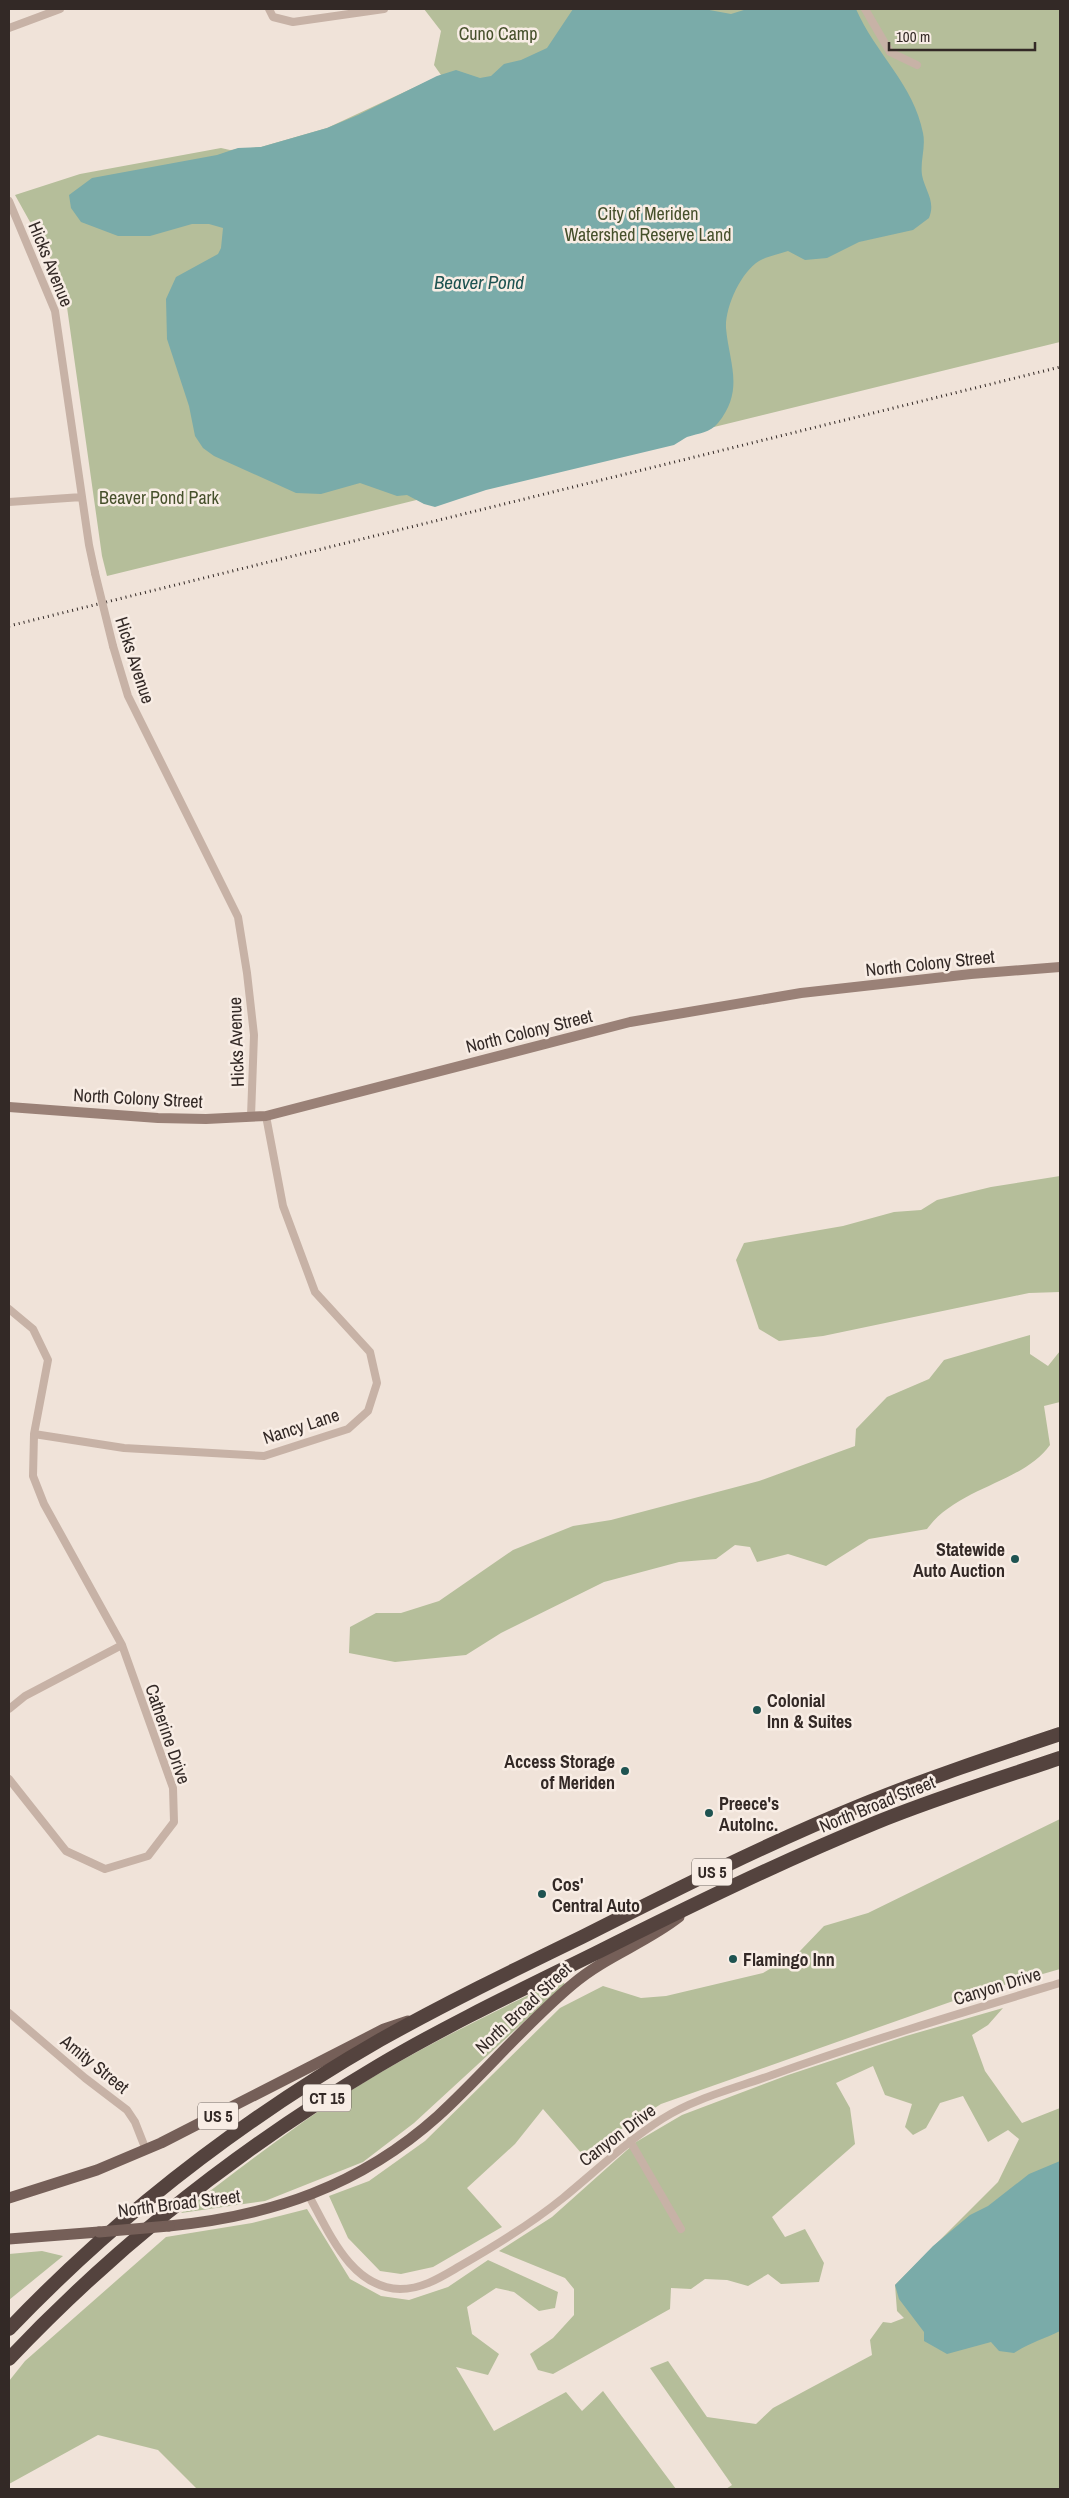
<svg xmlns="http://www.w3.org/2000/svg" width="1069" height="2498" font-family="'Archivo Narrow',sans-serif">
  <rect width="100%" height="100%" fill="#f0e3d9"/>
  <!-- green -->
  <path fill="#b5be9a" d="M424 9H1060V342L107 576 102 556 65 293 59 274 15 195 80 174 221 148 230 150 261 147 327 128 441 75 434 65 441 31Z
    M1060 1176V1292L1029 1293 823 1336 779 1341 759 1329 736 1260 744 1243 843 1226 894 1212 921 1210 937 1200 991 1187Z
    M1030 1335V1354L1048 1366 1060 1351V1402L1044 1406 1050 1445C1023 1483 958 1487 927 1529L869 1539 826 1566 788 1554 757 1562 750 1547 735 1545 716 1559 679 1562 604 1582 501 1633 466 1655 395 1662 349 1653 350 1627 376 1613H401L439 1601 513 1550 573 1526 611 1520 759 1481 855 1446 856 1429 887 1397 929 1379 944 1360Z
    M1060 1819V1969L973 1994 661 2104 582 2154 543 2109 515 2144 467 2188 502 2227 433 2267 401 2274 380 2271 348 2238 329 2196 369 2181 425 2141 560 2008 603 1986 641 1998 666 1996 763 1973 800 1951 824 1926 868 1913Z
    M560 1980 565 1984 414 2123 363 2162 265 2201 181 2213C222 2182 262 2151 303 2122 383 2066 472 2022 560 1980Z
    M1003 2008 988 2025 972 2035 985 2071 1022 2123 1060 2108V2489H726L732 2485 650 2368 668 2361 707 2417 756 2424 773 2408 872 2355 870 2340 883 2322 891 2323 904 2318 897 2311 895 2285 998 2182 1019 2139 1008 2130 988 2142 963 2096 940 2103 926 2128 913 2135 905 2127 912 2104 885 2095 873 2066 836 2083 850 2108 855 2144 772 2217 785 2237 805 2229 824 2263 819 2282 781 2284 768 2274 748 2286 727 2280 705 2279 691 2289 671 2288 670 2309 553 2374 538 2370 530 2354 553 2338 574 2315V2289L565 2278 499 2251 552 2217 636 2142 682 2115 788 2075 906 2036Z
    M307 2209 350 2279 381 2296 409 2300 448 2287 488 2260 558 2292 555 2308 539 2311 514 2292 496 2288 467 2307 472 2334 499 2354 488 2375 456 2367 494 2431 566 2392 582 2411 603 2391 676 2489H197L158 2450 98 2435 9 2484V2381L25 2361 166 2237 252 2223Z
    M42 2251 63 2256 9 2300V2254Z"/>
  <!-- water -->
  <path fill="#7aaba9" d="M573 9H704L731 14 747 9H856C875 53 914 85 923 133 926 147 920 161 922 175 925 191 936 201 929 218L913 230 859 242 827 258 805 260 788 251C779 254 768 256 759 261 741 272 725 307 726 328 729 363 745 390 718 423 710 433 699 433 687 437 683 439 679 442 674 445L486 490 435 507 424 504 407 495 397 496 360 483 321 494 296 493 214 456 203 448 195 436 189 406 167 339 166 299 176 277 218 254 221 248 223 228 209 224H192L150 236H118L81 222 71 208 69 195 92 178 217 155 238 148 261 147 327 128 358 115 437 76 456 70 480 78 491 76 504 64 521 60 547 48Z
    M1060 2161V2331C1044 2339 1029 2343 1014 2353L999 2351 991 2342 947 2354 924 2341V2332L899 2299 895 2285 933 2246 970 2215 988 2206 1029 2174Z"/>
  <g fill="none" stroke-linecap="round" stroke-linejoin="round">
    <!-- street -->
    <path stroke="#c7b2a6" stroke-width="8" d="M269 9 273 17 293 22 384 9
      M865 9 890 52 917 65
      M9 28 60 9
      M9 201 55 311 89 545 95 573
      M9 502 82 497
      M113 646 128 696 238 917 247 973 254 1035 251 1116
      M9 1309 33 1329 48 1360 34 1434 33 1476 44 1504 122 1645 173 1788 174 1822 148 1856 105 1869 66 1851 9 1779
      M34 1434 124 1448 264 1456 348 1429 368 1411 377 1383 370 1352 315 1292 283 1206 266 1116
      M9 1709 25 1696 122 1645
      M9 2013 85 2078 127 2110 135 2122 146 2150
      M630 2141 681 2229
      M309 2196C329 2232 351 2288 400 2289 423 2289 441 2277 460 2266 495 2246 531 2224 563 2198 596 2171 626 2142 662 2119 695 2098 736 2088 772 2075 867 2041 964 2012 1060 1983"/>
    <!-- secondary -->
    <path stroke="#9a8177" stroke-width="10" d="M9 1107 158 1118 206 1119 266 1116 630 1022 801 993 971 974 1060 967"/>
    <!-- primary -->
    <path stroke="#755f58" stroke-width="11" d="M9 2198 97 2170 161 2143 384 2029 408 2021
      M169 2226C271 2216 360 2186 438 2116 484 2074 525 2024 573 1984 606 1956 646 1943 679 1917
      M9 2239 99 2232"/>
    <!-- highway -->
    <path stroke="#54433e" stroke-width="14" d="M9 2329C117 2216 244 2118 380 2040 446 2003 514 1970 582 1937 675 1890 768 1843 864 1804 928 1778 994 1756 1060 1734
      M9 2359C117 2245 243 2146 378 2066 449 2024 523 1989 596 1953 688 1907 780 1862 875 1823 936 1798 998 1779 1060 1758"/>
    <!-- rail -->
    <path stroke="#332926" stroke-width="3" stroke-dasharray="1 4" stroke-linecap="butt" d="M9 626 1060 367"/>
    <!-- street-bridge -->
    <path stroke="#c7b2a6" stroke-width="8" d="M95 573 113 646"/>
    <!-- primary-bridge -->
    <path stroke="#755f58" stroke-width="11" d="M99 2232 169 2226"/>
  </g>
  <!-- markers -->
  <g fill="#1e5351" stroke="#f8ede5" stroke-width="2">
    <circle cx="1015" cy="1559" r="5"/>
    <circle cx="757" cy="1710" r="5"/>
    <circle cx="625" cy="1771" r="5"/>
    <circle cx="709" cy="1813" r="5"/>
    <circle cx="542" cy="1894" r="5"/>
    <circle cx="733" cy="1959" r="5"/>
  </g>
  <g text-anchor="middle" dominant-baseline="central" stroke-width="5" stroke-linejoin="round" paint-order="stroke">
    <!-- shield labels -->
    <g fill="#f8ede5" stroke="#6e645f" stroke-width="1">
      <rect x="692" y="1858.5" width="40" height="27" rx="4"/>
      <rect x="303" y="2084.5" width="48" height="27" rx="4"/>
      <rect x="198" y="2102.5" width="40" height="27" rx="4"/>
    </g>
    <g font-size="16" font-weight="bold" fill="#332926">
      <text x="712" y="1872">US 5</text>
      <text x="327" y="2098">CT 15</text>
      <text x="218" y="2116">US 5</text>
    </g>
    <!-- park labels -->
    <g font-size="18" fill="#46502b" stroke="#f8ede5">
      <text x="498" y="33">Cuno Camp</text>
      <text x="648" y="213">City of Meriden<tspan x="648" dy="21">Watershed Reserve Land</tspan></text>
      <text x="159" y="497">Beaver Pond Park</text>
    </g>
    <!-- street labels -->
    <g font-size="18" fill="#332926" stroke="#f8ede5">
      <text transform="translate(51 264) rotate(68)">Hicks Avenue</text>
      <text transform="translate(135 660) rotate(72)">Hicks Avenue</text>
      <text transform="translate(930 963) rotate(-6)">North Colony Street</text>
      <text transform="translate(529 1031) rotate(-14)">North Colony Street</text>
      <text transform="translate(236 1042) rotate(-92)">Hicks Avenue</text>
      <text transform="translate(138 1098) rotate(3)">North Colony Street</text>
      <text transform="translate(301 1426) rotate(-18)">Nancy Lane</text>
      <text transform="translate(168 1734) rotate(71)">Catherine Drive</text>
      <text transform="translate(877 1804) rotate(-22)">North Broad Street</text>
      <text transform="translate(997 1986) rotate(-17)">Canyon Drive</text>
      <text transform="translate(523 2008) rotate(-43)">North Broad Street</text>
      <text transform="translate(95 2064) rotate(39)">Amity Street</text>
      <text transform="translate(617 2135) rotate(-37)">Canyon Drive</text>
      <text transform="translate(179 2203) rotate(-7)">North Broad Street</text>
    </g>
    <!-- poi labels -->
    <g font-size="18" font-weight="bold" fill="#332926" stroke="#f8ede5" text-anchor="start">
      <text x="1005" y="1549" text-anchor="end">Statewide<tspan x="1005" dy="21">Auto Auction</tspan></text>
      <text x="767" y="1700">Colonial<tspan x="767" dy="21">Inn &amp; Suites</tspan></text>
      <text x="615" y="1761" text-anchor="end">Access Storage<tspan x="615" dy="21">of Meriden</tspan></text>
      <text x="719" y="1803">Preece's<tspan x="719" dy="21">AutoInc.</tspan></text>
      <text x="552" y="1884">Cos'<tspan x="552" dy="21">Central Auto</tspan></text>
      <text x="743" y="1959">Flamingo Inn</text>
    </g>
    <!-- water labels -->
    <g font-size="19" font-style="italic" fill="#1e5351" stroke="#f8ede5">
      <text x="479" y="282">Beaver Pond</text>
    </g>
  </g>
  <!-- border -->
  <rect width="1069" height="2498" fill="none" stroke="#332926" stroke-width="20"/>
  <!-- scale -->
  <path d="M889 42v8h146v-8" fill="none" stroke="#332926" stroke-width="2.5"/>
  <text x="896" y="42" font-size="15" fill="#332926" stroke="#f8ede5" stroke-width="4" paint-order="stroke">100 m</text>
</svg>
